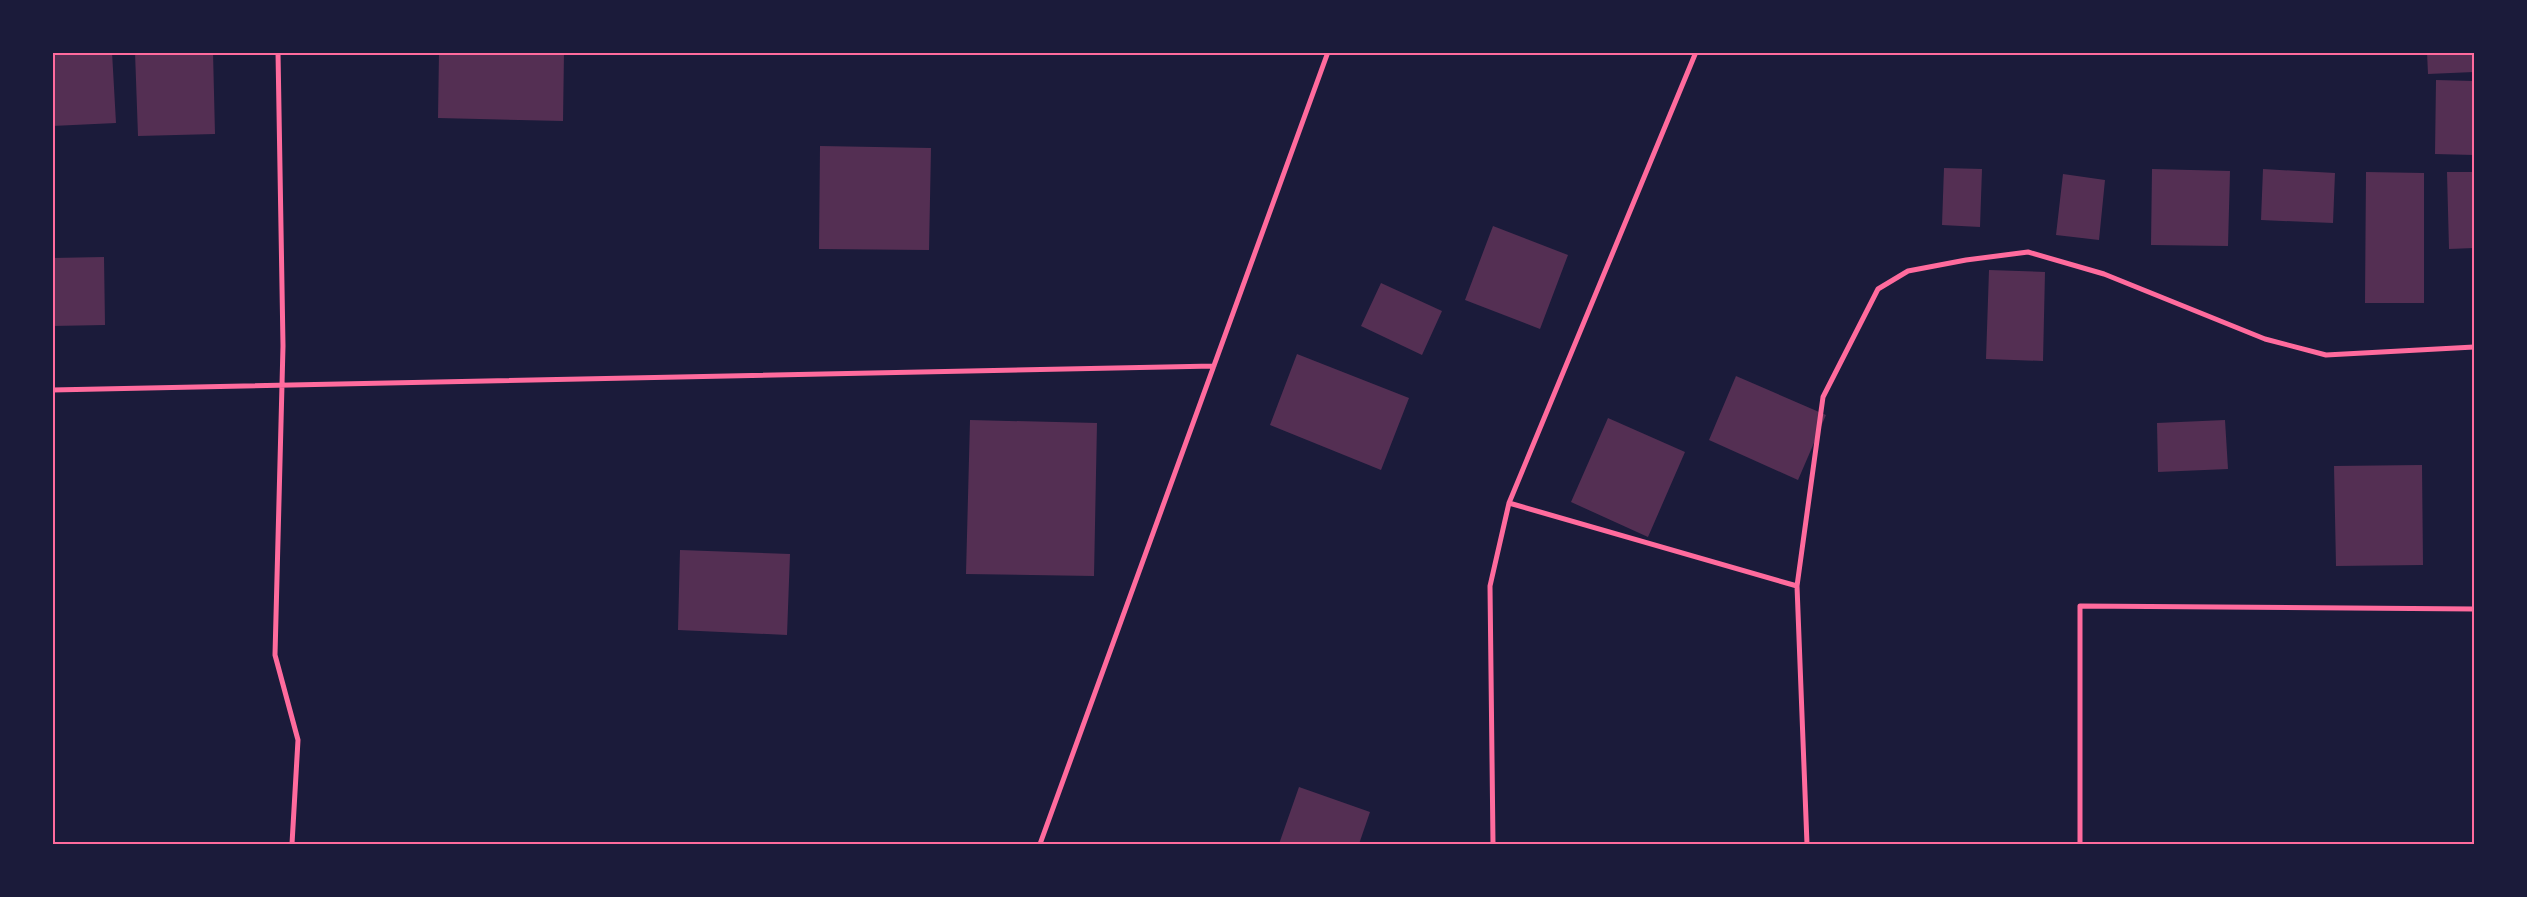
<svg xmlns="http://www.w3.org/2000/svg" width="2527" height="897" font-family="'DejaVu Sans',sans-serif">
  <rect width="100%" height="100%" fill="#1b1b3a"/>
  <!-- building -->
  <path fill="#542f53" d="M52 52H112L116 123 52 126Z
    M135 52H213L215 134 138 136Z
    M439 52H564L563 121 438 118Z
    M2427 52H2474V72L2428 74Z
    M2436 80 2474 81V155L2435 154Z
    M820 146 931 148 929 250 819 249Z
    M1944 168 1982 169 1980 227 1942 225Z
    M2152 169 2230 171 2228 246 2151 245Z
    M2263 169 2335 173 2333 223 2261 220Z
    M2366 172 2424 173V303H2365Z
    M2447 172H2474V248L2449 249Z
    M2063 174 2105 180 2099 240 2056 235Z
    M1493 226 1568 255 1540 329 1465 300Z
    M104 257 105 325 52 326V258Z
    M1989 270 2045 272 2043 361 1986 359Z
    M1381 283 1442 311 1422 355 1361 326Z
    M1297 354 1409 398 1381 470 1270 425Z
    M1736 376 1826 415 1798 480 1709 440Z
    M1608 418 1685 452 1648 537 1571 502Z
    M970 420 1097 423 1094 576 966 574Z
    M2225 420 2228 469 2158 472 2157 423Z
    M2422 465 2423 565 2336 566 2334 466Z
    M680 550 790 554 787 635 678 630Z
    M1299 787 1370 812 1359 844H1279Z"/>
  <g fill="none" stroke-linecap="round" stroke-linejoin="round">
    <!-- minor -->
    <path stroke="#ff6b9d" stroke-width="5" d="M278 52 283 346 275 655 298 740 292 844
      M52 390 1214 366
      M1509 503 1797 586
      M1040 844 1328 52
      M1493 844 1490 586 1509 503 1696 52
      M1807 844 1797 586 1823 397 1878 289 1908 271 1966 260 2028 252 2104 274 2265 339 2326 355 2474 347
      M2080 844V606L2474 609"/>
  </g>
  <!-- border -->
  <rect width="2527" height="897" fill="none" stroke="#1b1b3a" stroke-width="108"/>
  <rect x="54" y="54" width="2419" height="789" fill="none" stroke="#ff6b9d" stroke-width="2"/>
</svg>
